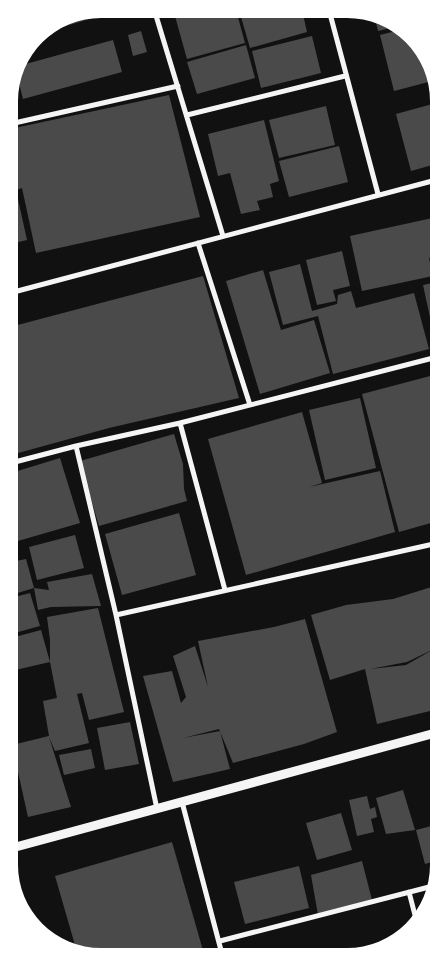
<svg xmlns="http://www.w3.org/2000/svg" width="448" height="965" font-family="Literata,serif">
  <rect width="100%" height="100%" fill="#111"/>
  <!-- building -->
  <path fill="#4a4a4a" fill-rule="evenodd" d="M100 9H109L110 13 38 34Z
    M173 9 236 10 245 43 187 59Z
    M239 10H302L307 32 250 48Z
    M374 14 398 26 378 31Z
    M404 29 408 32 436 76V80L394 91 380 35Z
    M141 31 147 52 133 56 128 35Z
    M312 36 321 73 261 88 252 51Z
    M113 40 122 72 23 99 17 75 22 65Z
    M246 45 255 78 197 94 187 62Z
    M169 95 200 217 36 253 22 188 16 190 27 240 10 244V129Z
    M436 103V164L411 171 396 114Z
    M326 106 335 145 279 158 269 120Z
    M264 120 279 181 270 184 273 197 257 201 260 210 241 214 230 173 218 176 208 134Z
    M339 146 348 182 289 197 279 161Z
    M437 217V256L429 258 433 276 362 291 350 236Z
    M342 251 350 286 333 290 336 301 317 305 306 260Z
    M300 264 312 311 337 304 338 295 351 291 356 308 414 293 429 349 333 374 318 316 283 325 269 272Z
    M263 270 281 330 314 320 330 373 260 394 226 281Z
    M203 276 239 398 109 428 11 455 10 327Z
    M437 282V345H436L423 285Z
    M434 375 437 387 438 521 399 532 362 394Z
    M360 398 376 468 325 480 309 410Z
    M302 412 322 483 309 487 380 471 395 532 246 575 208 439Z
    M174 434 183 464 184 489 187 501 99 526 80 461Z
    M60 458 80 523 11 543V473Z
    M179 513 196 575 122 595 105 534Z
    M75 535 84 568 37 580 29 547Z
    M26 559 34 588 49 590 47 582 92 574 101 606 51 607 38 610 34 588 11 595V562Z
    M438 585V709L377 724 365 669 330 680 311 615 346 605 393 599ZM434 649 406 665 370 669 407 662Z
    M30 593 40 626 11 634V598Z
    M98 608 124 712 89 720 82 693 77 694 89 743 55 751 49 737 71 807 28 817 12 745 49 736 43 701 57 698 50 662V640L47 617Z
    M305 619 337 732 304 744 233 763 219 729 183 738 220 731 230 769 173 782 143 676 172 671 181 703 186 697 173 656 195 646 208 687 198 641 274 627Z
    M41 630 50 662 11 671V638Z
    M130 722 139 764 105 770 97 728Z
    M91 749 95 768 64 775 59 755Z
    M403 790 415 830 386 834 376 798Z
    M367 796 370 809 375 807 377 817 371 819 374 832 357 836 349 800Z
    M341 813 352 850 317 860 306 823Z
    M439 824V860L425 864 416 830Z
    M172 842 204 954 83 955 77 952 55 876Z
    M362 861 372 900 318 915 311 875Z
    M299 866 309 908 245 924 234 882Z"/>
  <g fill="none" stroke-linecap="round" stroke-linejoin="round">
    <!-- minor -->
    <path stroke="#f5f5f5" stroke-width="5" d="M154 9 223 236
      M329 10 378 194
      M187 115 345 76
      M10 124 178 86
      M198 243 250 405
      M10 293 436 180
      M180 423 225 590
      M76 446 116 615 157 809
      M11 463 76 446 180 423 437 357
      M116 615 438 543
      M182 802 222 954
      M12 881 15 894
      M409 892 417 923
      M220 941 433 886"/>
    <!-- tertiary -->
    <path stroke="#f5f5f5" stroke-width="9" d="M12 848 439 732"/>
  </g>
  <!-- crop -->
  <path d="M0 0H448V965H0ZM101 18H347A83 83 0 0 1 430 101V865A83 83 0 0 1 347 948H101A83 83 0 0 1 18 865V101A83 83 0 0 1 101 18Z" fill="#fff" fill-rule="evenodd"/>
</svg>
